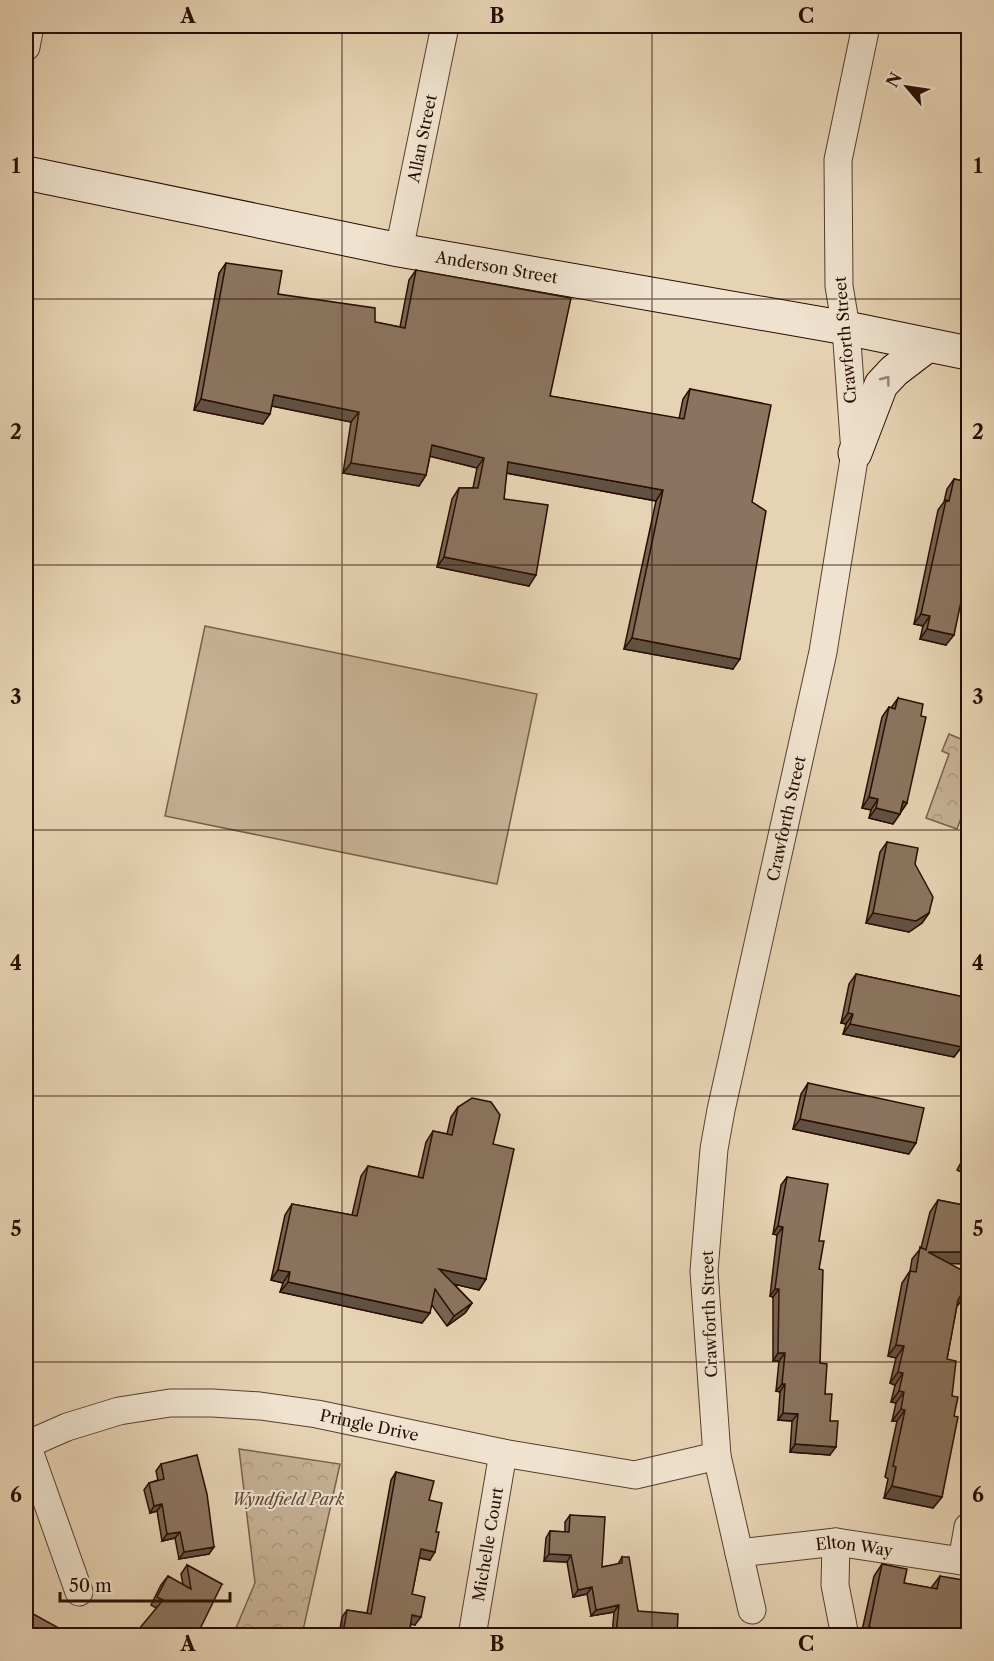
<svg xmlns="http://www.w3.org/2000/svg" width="994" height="1661" font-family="'Libre Caslon Text',serif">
  <defs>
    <pattern id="park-crowns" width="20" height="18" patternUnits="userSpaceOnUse" patternTransform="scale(1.5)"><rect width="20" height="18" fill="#c6b195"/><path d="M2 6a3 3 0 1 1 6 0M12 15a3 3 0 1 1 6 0" fill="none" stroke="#aa977f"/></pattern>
  </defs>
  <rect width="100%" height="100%" fill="#e6d3b3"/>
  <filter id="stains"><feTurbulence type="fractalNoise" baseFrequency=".00333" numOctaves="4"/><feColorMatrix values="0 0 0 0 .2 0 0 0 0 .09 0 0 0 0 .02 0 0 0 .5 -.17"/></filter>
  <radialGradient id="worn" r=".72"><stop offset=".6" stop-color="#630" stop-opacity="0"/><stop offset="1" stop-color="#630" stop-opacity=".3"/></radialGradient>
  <!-- park -->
  <path fill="url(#park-crowns)" stroke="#775f4c" stroke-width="1.5" d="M949 734 968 742V799L957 829 926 818 949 754 942 751Z
    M239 1449 340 1464 302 1635H233L255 1583Z"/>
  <!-- pitch -->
  <path fill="#c6b195" stroke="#775f4c" stroke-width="1.5" d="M205 626 537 694 497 884 165 816Z"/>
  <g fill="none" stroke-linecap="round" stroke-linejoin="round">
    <!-- minor casing -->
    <g stroke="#583e2f" stroke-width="29">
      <g id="minor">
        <path d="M26 47 30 26"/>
        <path id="s1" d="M399 250 445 26"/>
        <path id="s2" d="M26 1445 67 1427 119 1411 170 1403H212L260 1406 317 1414 503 1453 635 1475 717 1456"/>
        <path d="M27 1445 79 1592"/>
        <path d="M836 1542 835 1585 845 1636"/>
        <path id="s3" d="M739 1553 836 1542 968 1562"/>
        <path d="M962 1561 968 1527"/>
        <path id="s4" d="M752 1610 717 1456 704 1271 714 1149 721 1110 823 652 855 453 846 328 839 286 838 160 866 26"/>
        <path id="s5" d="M472 1636 503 1453"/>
      </g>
    </g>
    <!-- secondary casing -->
    <g stroke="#280d03" stroke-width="35">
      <g id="secondary">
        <path id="s6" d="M26 173 399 250 846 328 968 353"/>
        <path d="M855 453 881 385 894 371 928 345"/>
      </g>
    </g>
    <!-- minor -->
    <use href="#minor" stroke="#efe2ce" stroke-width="27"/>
    <!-- secondary -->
    <use href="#secondary" stroke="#efe2ce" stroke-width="33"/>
  </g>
  <!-- wall -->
  <path fill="#786452" stroke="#280d03" stroke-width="1.5" d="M226 263 278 294 375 322 400 327 409 280 416 270 550 396 679 419 683 399 690 389 752 502 733 669 624 649 656 501 506 473 504 499 529 586 437 567 452 499 459 488H473L477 468 430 456 426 475 419 486 343 473 351 422 272 406 263 424 194 410 219 273Z
    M954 479 968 482 946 645 920 639 923 626 914 624 938 510 944 502 947 489Z
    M898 698 907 803 893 824 869 818 871 810 862 808 882 717 889 707 891 708Z
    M887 842 915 864 929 913 922 923 909 932 866 923 880 852Z
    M969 923V936L964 934Z
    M856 974 969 998V1047L966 1051 960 1049 954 1057 843 1034 846 1024 841 1023 849 984Z
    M808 1083 909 1154 793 1129 801 1094Z
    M458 1107 493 1144 486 1279 479 1290 454 1284 472 1303 465 1313 447 1326 431 1304 422 1323 280 1292 283 1283 271 1280 285 1215 292 1204 352 1215 361 1176 368 1166 418 1177 426 1142 433 1131 447 1134 451 1117Z
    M969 1148V1176L957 1170Z
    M787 1177 819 1241 820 1363 830 1421V1455L790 1452 792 1421 778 1420 780 1392 776 1391 779 1361H773V1297L770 1296 777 1235 773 1234 781 1185Z
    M938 1200 969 1206V1264L949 1263 967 1293 958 1305H957L947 1359 954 1416 942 1497 933 1508 884 1498 888 1479 885 1477 897 1421H892L896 1403 891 1402 895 1385 890 1383 896 1358 888 1356 902 1283 910 1271 912 1259 921 1248 930 1212Z
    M161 1464 209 1554 179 1559 175 1538 162 1541 157 1511 150 1513 144 1490 149 1483 158 1480 156 1471Z
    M396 1472 429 1500 430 1560 419 1558 412 1594 415 1625 411 1624 409 1635H339L342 1617 347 1610 367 1613 391 1480Z
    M570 1515 602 1567 618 1564 622 1557 638 1611 677 1635H612L614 1612 591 1616 587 1594 573 1597 567 1562 544 1561 546 1538 550 1531 565 1532V1522Z
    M882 1564 904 1583 931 1588 940 1576 969 1635H861L874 1576Z
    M187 1565 222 1584 156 1608 151 1605 161 1585 168 1576 183 1585 181 1574Z"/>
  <!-- shaded-wall -->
  <path fill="#615142" stroke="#280d03" stroke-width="1.5" d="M274 395 359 412 351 422 267 405Z
    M201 399 270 414 263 424 194 410Z
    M432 445 484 458 477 468 425 455Z
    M508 462 663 490 656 501 501 472Z
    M351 463 426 475 419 486 343 473Z
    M444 557 536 575 529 586 437 567Z
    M921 614 930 616 923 626 914 624Z
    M927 629 954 635 946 645 920 639Z
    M632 638 740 659 733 669 624 649Z
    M869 797 878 799 871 810 862 808Z
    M903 801 907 803 900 813Z
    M876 808 900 814 893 824 869 818Z
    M873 913H929L922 923 909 932 866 923Z
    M848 1013 853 1014 846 1024 841 1023Z
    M850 1024 963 1038 969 1039V1047L966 1051 960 1049 954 1057 843 1034Z
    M800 1119 916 1143 909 1154 793 1129Z
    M778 1226 783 1227 777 1235 773 1234Z
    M928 1252H969V1264L920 1263Z
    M439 1269 486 1279 479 1290 432 1279Z
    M278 1270 290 1272 283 1283 271 1280Z
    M288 1282 430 1313 422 1323 280 1292Z
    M775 1289H779L773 1297 770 1296Z
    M962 1293H967L958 1305 954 1304Z
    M472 1303 465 1313 447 1326 454 1316Z
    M896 1345 904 1346 896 1358 888 1356Z
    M778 1353H785L779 1361H773Z
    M898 1372 903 1373 895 1385 890 1383Z
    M782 1384H785L780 1392 776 1391Z
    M899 1391 904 1392 896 1403 891 1402Z
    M901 1409 905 1410 897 1421H892Z
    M783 1413 798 1414 792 1421 778 1420Z
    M795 1444 836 1447 830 1455 790 1452Z
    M892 1486 942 1497 933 1508 884 1498Z
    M162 1504 157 1511 150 1513 154 1506Z
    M180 1532 175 1538 162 1541 167 1534Z
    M214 1547 209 1554 179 1559 184 1552Z
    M421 1549 435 1552 430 1560 415 1557Z
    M549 1554 571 1555 567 1562 544 1561Z
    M592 1587 587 1594 573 1597 578 1590Z
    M619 1605 614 1612 591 1616 596 1610Z
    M412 1615 421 1617 415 1625 407 1623Z
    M869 1627 903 1635H863Z"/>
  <!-- building -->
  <path fill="#8b745f" stroke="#280d03" stroke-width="1.5" d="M226 263 282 271 278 294 375 308V322L405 328 416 270 571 298 550 396 684 419 690 389 771 405 752 502 766 511 740 659 632 638 663 490 508 462 504 499 548 505 536 575 444 557 459 488H478L484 458 432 445 426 475 351 463 359 412 274 395 270 414 201 399Z
    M954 479 969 482V564L954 635 927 629 930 616 921 614 946 500 949 501Z
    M898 698 923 704 921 716 926 717 907 803 903 801 900 814 876 808 878 799 869 797 889 707 895 709Z
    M887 842 918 848 915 864 933 897 929 913 916 921 873 913Z
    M856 974 969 998V1039L963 1038 962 1047 850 1024 853 1014 848 1013Z
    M808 1083 924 1108 916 1143 800 1119Z
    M472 1098 491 1102 500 1115 493 1144 514 1149 486 1279 439 1269 472 1303 454 1316 435 1289 430 1313 288 1282 290 1272 278 1270 292 1204 357 1216 368 1166 423 1178 433 1131 452 1135 458 1107Z
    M969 1152V1161L965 1159Z
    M787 1177 828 1184 819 1241H824L819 1269 823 1270 820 1363 827 1364 825 1394H832L830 1421H838L836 1447 795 1444 798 1414 783 1413 785 1384H782L785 1353H778L779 1289H775L783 1227 778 1226Z
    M938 1200 969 1206V1252H928L969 1274V1284L967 1293H962L958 1300 947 1359 956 1361 952 1396 958 1397 954 1416 958 1417 942 1497 892 1486 896 1467 893 1466 905 1410 901 1409 904 1392 899 1391 903 1373 898 1372 904 1346 896 1345 910 1271 916 1272 920 1247 926 1250Z
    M197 1455 207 1494 214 1547 184 1552 180 1532 167 1534 162 1504 154 1506 149 1483 164 1479 161 1464Z
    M396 1472 434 1481 429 1500 442 1503 436 1532H439L435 1552 421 1549 412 1594 425 1597 421 1617 412 1615 409 1635H354L343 1633 347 1610 371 1614Z
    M570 1515 605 1517 602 1567 622 1563V1557H629L638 1611 678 1614 677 1635H635L616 1634 619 1605 596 1610 592 1587 578 1590 571 1555 549 1554 550 1531 569 1532Z
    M882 1564 907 1569 904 1583 937 1589 940 1576 969 1581V1635H903L869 1627Z
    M187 1565 222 1584 197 1635H134L163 1600 157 1597 168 1576 191 1589Z
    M26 1610 57 1627 53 1635H26Z"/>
  <!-- one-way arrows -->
  <defs><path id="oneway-chevron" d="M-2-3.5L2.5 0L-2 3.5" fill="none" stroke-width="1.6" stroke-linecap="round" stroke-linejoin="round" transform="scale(1.5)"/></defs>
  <use stroke="#958273" href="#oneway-chevron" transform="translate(886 380) rotate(-53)"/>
  <!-- grid -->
  <path fill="none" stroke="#280d03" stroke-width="1.5" stroke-opacity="0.55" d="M342 26V1636M652 26V1636M26 299H968M26 565H968M26 830H968M26 1096H968M26 1362H968"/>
  <g text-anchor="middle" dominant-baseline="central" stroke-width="4.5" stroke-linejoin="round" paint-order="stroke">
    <!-- street labels -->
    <g font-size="16" fill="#280d03" stroke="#efe2ce">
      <text stroke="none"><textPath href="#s1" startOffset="114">Allan Street</textPath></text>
      <text stroke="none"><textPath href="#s6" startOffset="480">Anderson Street</textPath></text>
      <text transform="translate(845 340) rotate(-95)">Crawforth Street</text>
      <text stroke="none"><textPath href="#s4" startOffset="804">Crawforth Street</textPath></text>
      <text transform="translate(709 1314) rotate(-92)">Crawforth Street</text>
      <text stroke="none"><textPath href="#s2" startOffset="352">Pringle Drive</textPath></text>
      <text stroke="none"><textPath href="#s5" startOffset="93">Michelle Court</textPath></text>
      <text stroke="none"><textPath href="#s3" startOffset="116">Elton Way</textPath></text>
    </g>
    <!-- park labels -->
    <g font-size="16" font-style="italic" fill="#5f4636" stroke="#efe2ce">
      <text x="288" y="1499">Wyndfield Park</text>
    </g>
  </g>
  <!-- margin -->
  <rect width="994" height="1661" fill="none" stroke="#e6d3b3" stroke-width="66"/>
  <!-- north arrow -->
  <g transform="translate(907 87) rotate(299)" stroke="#efe2ce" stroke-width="4.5" paint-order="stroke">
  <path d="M0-4.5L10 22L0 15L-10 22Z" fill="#280d03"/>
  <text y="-9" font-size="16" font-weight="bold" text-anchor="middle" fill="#280d03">N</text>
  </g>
  <!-- scale -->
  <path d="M60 1592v9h170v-9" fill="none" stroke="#280d03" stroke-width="3"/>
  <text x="69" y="1592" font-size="18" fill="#280d03" stroke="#efe2ce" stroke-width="4.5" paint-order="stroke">50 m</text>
  <rect x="33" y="33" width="928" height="1595" fill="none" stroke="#280d03" stroke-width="2"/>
  <g font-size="20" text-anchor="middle" font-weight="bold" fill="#280d03">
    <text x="188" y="23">A</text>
    <text x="497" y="23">B</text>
    <text x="806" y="23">C</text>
    <text x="16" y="173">1</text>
    <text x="978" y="173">1</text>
    <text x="16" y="439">2</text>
    <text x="978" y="439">2</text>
    <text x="16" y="704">3</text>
    <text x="978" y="704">3</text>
    <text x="16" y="970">4</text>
    <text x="978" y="970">4</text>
    <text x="16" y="1236">5</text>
    <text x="978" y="1236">5</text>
    <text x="16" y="1502">6</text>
    <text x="978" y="1502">6</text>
    <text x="188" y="1651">A</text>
    <text x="497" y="1651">B</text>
    <text x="806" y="1651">C</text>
  </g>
  <rect width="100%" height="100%" filter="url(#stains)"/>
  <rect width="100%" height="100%" fill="url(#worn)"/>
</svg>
